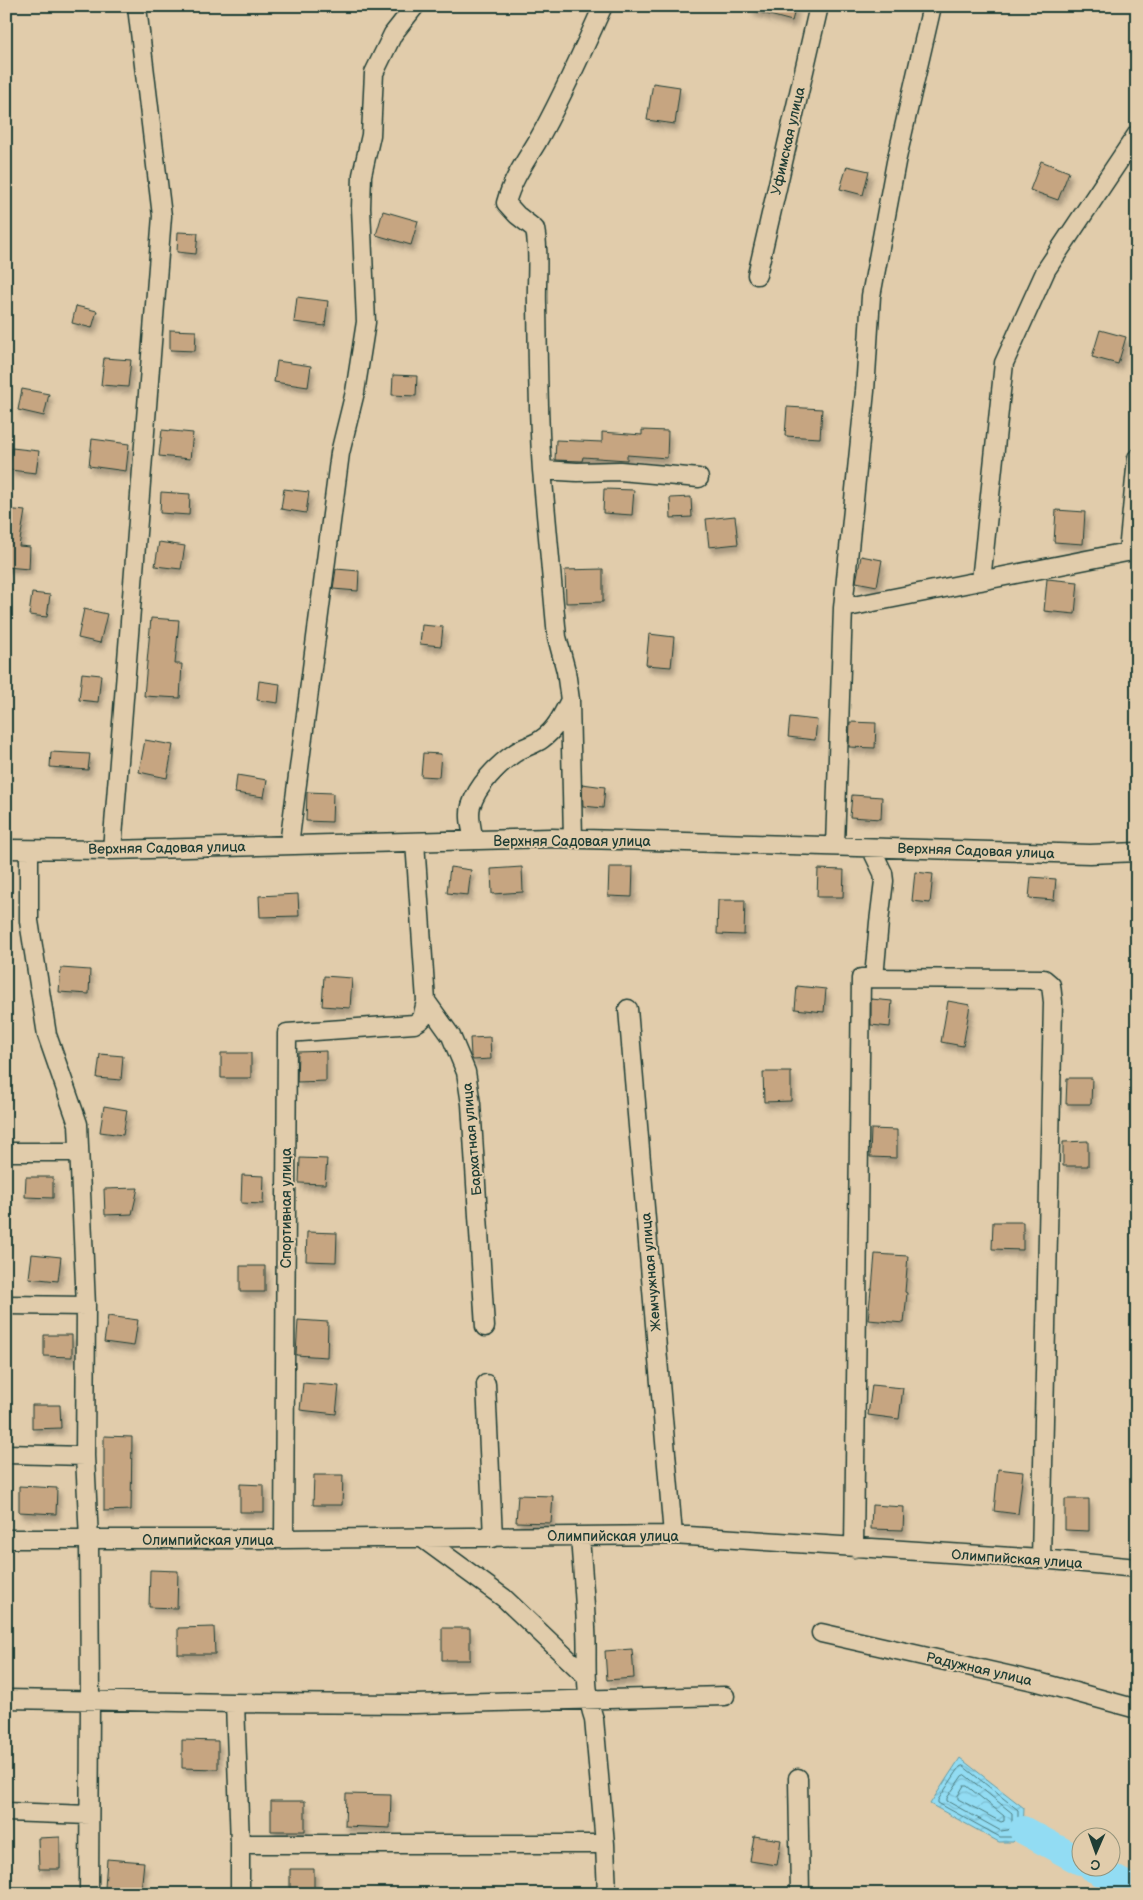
<svg xmlns="http://www.w3.org/2000/svg" width="1143" height="1900" font-family="'Balsamiq Sans',sans-serif">
  <defs>
    <pattern id="water-waves" width="16" height="10" patternUnits="userSpaceOnUse" patternTransform="scale(1.25)"><rect width="16" height="10" fill="#92dcf3"/><path d="M0 5q4-4 8 0t8 0" fill="none" stroke="#7dbed1"/></pattern>
    <filter id="shadow"><feDropShadow dx="3" dy="5.5" stdDeviation="2.5" flood-color="#0004"/></filter>
  </defs>
  <rect width="100%" height="100%" fill="#e1ccab"/>
  <filter id="ink" filterUnits="userSpaceOnUse"><feTurbulence type="fractalNoise" baseFrequency=".02" numOctaves="2"/><feDisplacementMap in="SourceGraphic" scale="10" xChannelSelector="R" yChannelSelector="G"/><feConvolveMatrix kernelMatrix="1 2 1 2 8 2 1 2 1" color-interpolation-filters="sRGB"/></filter>
  <g filter="url(#ink)">
    <!-- water -->
    <path fill="url(#water-waves)" stroke="#649ca7" d="M960 1758 1024 1808 1023 1830 1013 1842H999L930 1804Z"/>
    <g fill="none" stroke-linecap="round" stroke-linejoin="round">
      <!-- shore -->
      <path stroke="#4d7d80" stroke-width="1" d="M963 1766 1018 1810V1828L1011 1837H1000L938 1803V1800L960 1767Z
        M965 1775 1012 1813V1826L1008 1830 1001 1831 947 1801V1798L962 1776Z
        M964 1786H967L1004 1816V1821L1001 1822 958 1799V1796Z"/>
      <!-- river -->
      <path stroke="#92dcf3" stroke-width="28" d="M1023 1830 1080 1861
        M1093 1868 1137 1891"/>
    </g>
    <!-- building -->
    <path fill="#c6a581" stroke="#1f3d34" filter="url(#shadow)" d="M752 6H796L792 21 751 10Z
      M653 83 680 87 675 124 647 120Z
      M1041 161 1069 172 1058 200 1030 190Z
      M847 166 869 171 863 195 840 189Z
      M383 211 418 221 411 245 376 235Z
      M178 232 198 233 196 254 177 252Z
      M297 297 328 301 325 326 294 322Z
      M76 306 97 311 92 328 72 323Z
      M170 330 196 331 195 351 170 350Z
      M1100 330 1126 337 1118 364 1092 357Z
      M104 358 131 360 128 387 101 385Z
      M277 361 311 366 308 387 274 382Z
      M393 375 417 376 416 396 392 395Z
      M22 389 49 394 44 416 18 410Z
      M787 407 822 409 820 438 785 436Z
      M162 430 193 433 190 459 159 456Z
      M642 430 668 431 667 458 627 455V460L583 457 582 461 555 460 556 440 602 442V432L642 435Z
      M92 439 129 444 126 471 89 466Z
      M12 448 39 451 36 473 10 470Z
      M284 489 309 492 306 513 281 509Z
      M604 489 634 490 632 515 603 513Z
      M161 492 190 494 189 515 160 513Z
      M691 497 692 517 671 518 670 498Z
      M6 509 25 511 19 546 30 547 29 569 6 567Z
      M1056 510 1085 512 1083 544 1054 542Z
      M735 516 738 544 709 547 706 519Z
      M159 542 185 546 181 569 155 566Z
      M861 556 882 560 877 586 856 582Z
      M336 569 359 571 358 591 333 589Z
      M603 569V602L566 603 565 570Z
      M1047 579 1078 582 1075 614 1044 611Z
      M32 593 50 595 47 617 29 615Z
      M84 609 107 614 100 643 78 638Z
      M151 618 179 620 175 664H182L180 698 144 696Z
      M422 625 443 627 441 646 420 644Z
      M649 634 674 637 671 667 646 665Z
      M82 673 101 675 98 702 79 700Z
      M259 681 280 684 278 703 257 700Z
      M790 717 817 720 815 740 788 737Z
      M850 722 876 723 875 748 849 747Z
      M145 740 173 745 167 778 139 772Z
      M51 752 90 754 88 770 50 767Z
      M423 753 441 754 439 777 421 776Z
      M237 775 267 780 264 797 235 793Z
      M582 784 605 787 603 808 583 806Z
      M307 792 333 793 332 822 306 821Z
      M852 795 882 797 881 819 850 817Z
      M450 867 471 870 468 895 447 893Z
      M522 867 523 892 492 894 491 869Z
      M609 867H633L632 897 608 896Z
      M818 869 844 870 843 897H817Z
      M915 872 933 874 930 903 912 901Z
      M1031 877 1056 879 1054 900 1029 898Z
      M298 894 299 916 260 917 259 896Z
      M718 900H745L744 935 717 934Z
      M61 968 90 970 89 994 59 992Z
      M324 976 352 978 350 1008 322 1006Z
      M797 986 826 989 824 1012 795 1009Z
      M871 999 892 1001 890 1027 871 1025Z
      M948 1001 970 1005 963 1046 941 1042Z
      M490 1037 491 1059 473 1060 471 1056 470 1038Z
      M326 1051V1081L297 1082 298 1052Z
      M221 1053H251V1078H221Z
      M100 1054 123 1056 121 1080 97 1078Z
      M763 1072H791V1101L764 1102Z
      M1067 1078H1092L1091 1104H1066Z
      M104 1106 127 1110 123 1135 100 1132Z
      M871 1129 897 1130V1158L870 1157Z
      M1088 1141V1166H1063V1142Z
      M300 1158 327 1159 325 1184 299 1183Z
      M242 1175 264 1176 263 1204 241 1203Z
      M26 1177H53V1198L25 1197Z
      M138 1188 132 1214 105 1215 104 1189Z
      M993 1222H1023V1250L992 1249Z
      M307 1232 337 1233 336 1262 306 1261Z
      M32 1254 61 1257 58 1281 29 1278Z
      M875 1254 908 1256 905 1292 907 1293 904 1323 868 1320 871 1289H872Z
      M240 1266H265V1292H240Z
      M108 1316 138 1320 134 1346 104 1342Z
      M298 1320 328 1322 327 1357 296 1355Z
      M44 1335H72V1357L44 1356Z
      M303 1383 339 1386 336 1414 300 1410Z
      M872 1385 903 1388 899 1419 868 1415Z
      M32 1405H60L61 1428 32 1429Z
      M104 1436 132 1437 131 1510 104 1511Z
      M998 1469 1023 1472 1018 1514 994 1511Z
      M314 1475H343L342 1505H313Z
      M240 1484 264 1485V1512H240Z
      M19 1486 57 1488 56 1514 19 1512Z
      M518 1495 553 1496 551 1523 516 1522Z
      M1065 1499H1089V1531L1065 1530Z
      M872 1505 904 1507 903 1530 871 1529Z
      M150 1570 178 1571 177 1608 149 1607Z
      M214 1627 215 1654H178V1628Z
      M442 1628H470V1660H442Z
      M632 1649 634 1678 607 1680 605 1651Z
      M182 1740 218 1741V1769L182 1768Z
      M346 1794 391 1795 390 1828 345 1826Z
      M271 1801H305V1831H271Z
      M754 1836 781 1840 777 1865 750 1861Z
      M60 1837V1869H39L38 1838Z
      M107 1859 144 1862 141 1891 105 1888Z
      M290 1869H314V1894H290Z"/>
    <g fill="none" stroke-linecap="round" stroke-linejoin="round">
      <!-- street casing -->
      <g stroke="#1f3d34" stroke-width="21">
        <path id="street" d="M757 275 819 6
          M542 470C538 415 538 360 537 305 536 280 540 254 535 229L517 215 506 203C512 180 525 162 537 142 562 98 582 52 603 6
          M1128 552 1137 458
          M981 581 1004 363 1046 270 1137 134
          M843 608 1137 550
          M573 839 570 700 566 671 557 637 542 470 577 472 620 471 699 478
          M474 840C472 830 468 817 471 806 477 786 498 764 515 753 523 747 534 745 542 739 555 730 562 716 569 702
          M415 842 426 1001 451 1036 466 1072 471 1104 485 1327
          M289 845 340 453 355 392 366 322 361 208 362 175 371 135 374 73 393 34 415 6
          M835 846 843 608 865 391 871 296 896 162 932 6
          M871 848 883 873 884 881 879 922 874 978
          M6 849 112 850 551 838 1090 854 1137 852
          M112 850 162 216 137 7 139 6
          M29 851V921L47 1035 78 1124 86 1306 85 1456 89 1540 90 1701 89 1894
          M628 1009 673 1535
          M6 1152H79
          M6 1305 86 1306
          M486 1384 493 1538
          M6 1454 85 1456
          M580 1536C582 1567 585 1597 586 1628 588 1661 583 1686 594 1719L605 1844 607 1894
          M422 1538 504 1598 586 1676
          M6 1539H284L673 1535 1041 1559 1137 1568
          M284 1539 287 1033 414 1024 422 1019 426 1001
          M854 1548 861 978 1044 979 1051 985 1053 1002 1041 1559
          M821 1633 1038 1682 1137 1709
          M6 1699 235 1703 414 1704 725 1696
          M235 1703 240 1844H605
          M798 1778 800 1894
          M6 1812 89 1815
          M240 1844V1894"/>
      </g>
      <!-- street -->
      <use href="#street" stroke="#e1ccab" stroke-width="18"/>
    </g>
  </g>
  <g text-anchor="middle" dominant-baseline="central" stroke-width="4" stroke-linejoin="round" paint-order="stroke">
    <!-- street labels -->
    <g font-size="14" fill="#1f3d34" stroke="#e1ccab">
      <text transform="translate(788 141) rotate(-77)">Уфимская улица</text>
      <text x="572" y="841">Верхняя Садовая улица</text>
      <text transform="translate(167 848) rotate(-1)">Верхняя Садовая улица</text>
      <text transform="translate(976 851) rotate(2)">Верхняя Садовая улица</text>
      <text transform="translate(472 1139) rotate(-95)">Бархатная улица</text>
      <text transform="translate(286 1208) rotate(-90)">Спортивная улица</text>
      <text transform="translate(651 1272) rotate(-95)">Жемчужная улица</text>
      <text x="613" y="1536">Олимпийская улица</text>
      <text x="208" y="1540">Олимпийская улица</text>
      <text transform="translate(1017 1559) rotate(4)">Олимпийская улица</text>
      <text transform="translate(979 1669) rotate(13)">Радужная улица</text>
    </g>
  </g>
  <!-- margin -->
  <rect width="1143" height="1900" fill="none" stroke="#e1ccab" stroke-width="25"/>
  <rect x="12" y="12" width="1118" height="1875" fill="none" stroke="#1f3d34" stroke-width="2" filter="url(#ink)"/>
  <!-- north arrow -->
  <g transform="translate(1096 1852) rotate(182)"><circle r="24" fill="#e1ccab" stroke="#93937b"/>
  <path d="M0-4L9 19L0 12L-9 19Z" fill="#1f3d34"/>
  <text y="-8" font-size="14" font-weight="bold" text-anchor="middle" fill="#1f3d34">С</text>
  </g>
</svg>
